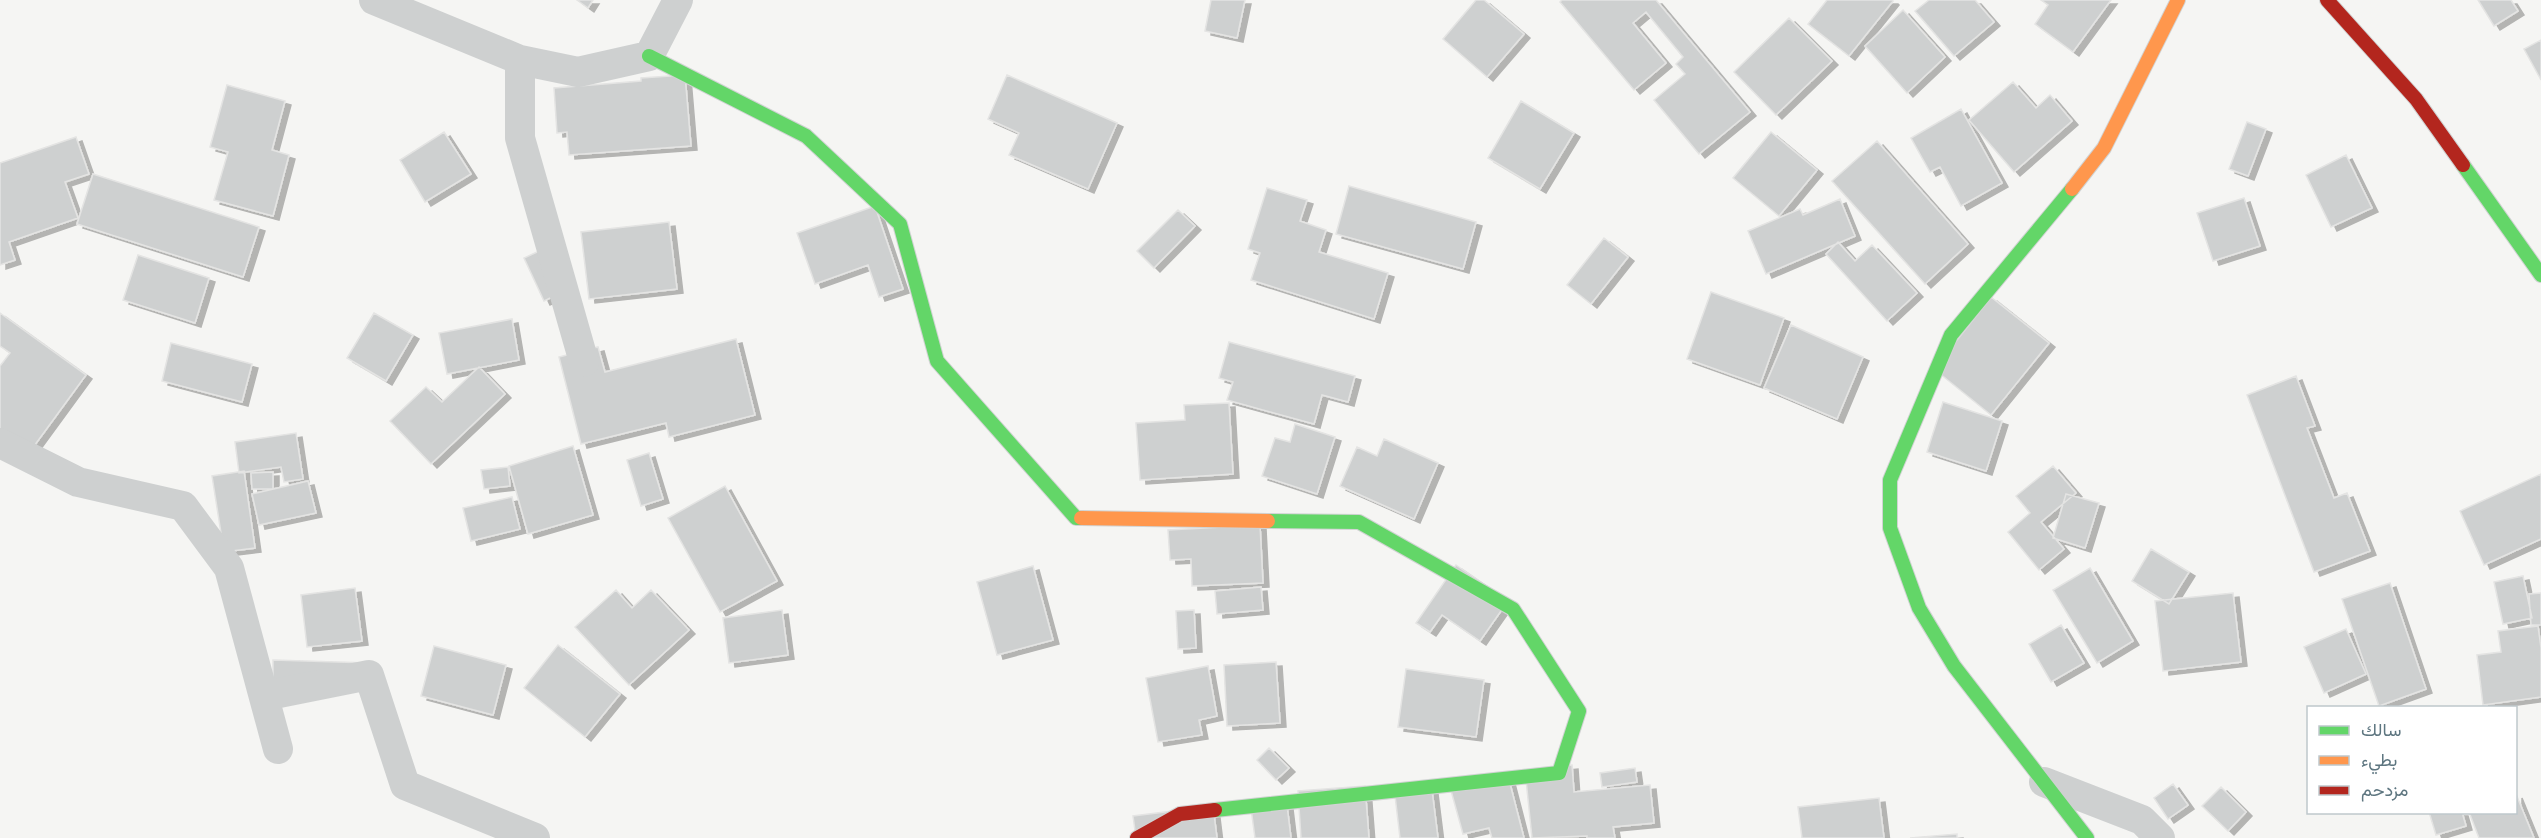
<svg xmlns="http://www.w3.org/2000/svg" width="2541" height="838" font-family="'Space Grotesk',Vazirmatn,sans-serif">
  <defs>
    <filter id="shadow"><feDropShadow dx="6" dy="4" stdDeviation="0" flood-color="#0004"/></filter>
  </defs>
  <rect width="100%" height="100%" fill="#f5f5f3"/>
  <!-- building -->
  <path fill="#ced0d0" stroke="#e4e4e3" stroke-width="1.5" filter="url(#shadow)" d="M577 0H593L588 8Z
    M1211 0H1245L1237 38 1205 31Z
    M1476 0H1484L1524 34 1487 77 1443 39Z
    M1562 0H1656L1750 112 1699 154 1654 100 1685 74 1676 64 1683 57 1646 12 1633 23 1666 63 1634 90 1560 2Z
    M1827 0H1892L1893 1 1849 56 1808 24Z
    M1929 0H1975L1994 22 1954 56 1915 11Z
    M2041 0H2111L2073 52 2035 24 2048 5Z
    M2478 0H2511L2518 11 2494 26Z
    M1903 10 1945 57 1907 93 1865 46Z
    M1789 18 1832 61 1776 115 1734 72Z
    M2541 40V80L2524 49Z
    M685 75 691 146 569 155 567 132 557 133 554 88 641 81V78Z
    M1007 75 1117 123 1088 189 1009 155 1019 133 988 119Z
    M2013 82 2036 108 2050 95 2072 121 2014 172 1969 120Z
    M227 85 285 101 272 150 289 155 273 216 214 200 228 152 210 147Z
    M1521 101 1574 133 1540 189 1488 158Z
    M1961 109 2002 183 1961 206 1940 167 1930 172 1911 138Z
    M2247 122 2266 129 2248 176 2229 169Z
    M444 132 471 174 425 202 400 160Z
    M1771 132 1817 170 1779 216 1733 178Z
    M76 137 89 174 65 182 78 218 9 242 15 260 0 265V163Z
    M1877 141 1968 244 1925 284 1832 181Z
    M2346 155 2372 208 2331 227 2306 175Z
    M93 174 259 227 243 277 77 224Z
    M1349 186 1476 222 1463 269 1336 234Z
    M1267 188 1307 200 1300 221 1326 230 1319 252 1388 273 1374 319 1251 280 1260 253 1248 249Z
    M2244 198 2260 246 2213 261 2197 213Z
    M1840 199 1855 236 1766 274 1748 231 1800 209 1803 215Z
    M875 206 903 289 879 297 868 265 815 284 797 233Z
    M1178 210 1195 226 1154 268 1137 251Z
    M669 222 677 289 589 299 581 232Z
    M1604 238 1628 257 1591 304 1567 285Z
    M1838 242 1855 261 1872 245 1917 293 1887 321 1826 254Z
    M548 247 569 289 544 301 524 258Z
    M138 255 209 278 195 323 123 300Z
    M1711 292 1784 318 1760 385 1687 359Z
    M1991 297 2049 343 1991 415 1934 369Z
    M0 313 86 375 29 453 0 432V366L10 353 0 346Z
    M374 313 413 335 386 381 347 358Z
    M512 319 519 360 447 374 439 333Z
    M1791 325 1863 357 1837 419 1764 388Z
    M736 339 755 415 669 437 666 423 581 444 559 357 598 347 605 372Z
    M1229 342 1355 376 1348 402 1322 395 1314 424 1227 400 1233 382 1219 378Z
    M171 343 252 364 242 402 162 381Z
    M479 367 505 394 431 464 390 421 426 387 442 402Z
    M2296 376 2315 426 2307 428 2334 498 2347 493 2370 551 2314 572 2247 395Z
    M1943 402 2002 421 1986 471 1927 452Z
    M1229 403 1233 474 1140 480 1136 423 1185 420 1184 405Z
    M1295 424 1335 437 1317 494 1262 476 1275 438 1290 442Z
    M296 433 303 479 284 482 281 467 239 473 235 442Z
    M1384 439 1438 463 1414 519 1340 486 1357 447 1377 456Z
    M573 446 593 515 528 534 509 466Z
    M649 453 663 499 641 506 627 460Z
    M2053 466 2076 493 2041 522 2064 549 2039 570 2008 532 2030 513 2016 496Z
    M508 467 510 486 484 489 481 470Z
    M244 471 255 548 224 552 212 476Z
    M273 472V489H252L251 473Z
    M2541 474V539L2484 565 2460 511Z
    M308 481 316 513 259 525 252 494Z
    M725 486 777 581 720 612 668 518Z
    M2066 494 2099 503 2085 548 2053 538Z
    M512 497 520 529 471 541 463 508Z
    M1260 525 1263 583 1192 586 1191 559 1170 560 1168 530Z
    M2151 549 2189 572 2169 604 2132 581Z
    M1456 565 1508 601 1480 641 1442 615 1430 632 1416 623Z
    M1033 566 1053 640 997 655 977 582Z
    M2090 568 2133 641 2097 663 2053 590Z
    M2523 576 2532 618 2503 624 2494 582Z
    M2390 583 2426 689 2379 706 2342 599Z
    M1261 587 1263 610 1217 614 1215 591Z
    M355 588 362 641 307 647 301 595Z
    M616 590 632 608 651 590 689 630 629 685 575 627Z
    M2233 593 2241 662 2163 671 2155 601Z
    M2541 593V625H2531L2529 594Z
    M782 610 788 655 729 663 723 618Z
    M1194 610 1196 648 1178 649 1176 611Z
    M2061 625 2084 663 2051 682 2029 644Z
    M2538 626 2541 648V697L2483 705 2477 655 2501 652 2498 631Z
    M2346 629 2366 674 2324 693 2304 647Z
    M558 645 620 694 585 737 524 688Z
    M434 646 506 665 493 715 421 696Z
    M273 660 370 663 273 688Z
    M1276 662 1280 723 1227 726 1224 665Z
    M1208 666 1217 716 1199 720 1202 735 1158 742 1146 678Z
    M1406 669 1484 680 1476 737 1398 727Z
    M1269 748 1289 768 1276 780 1257 760Z
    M1572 765 1574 792 1650 785 1654 823 1613 827 1615 838H1587V836L1532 838 1525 770Z
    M1635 768 1637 782 1602 787 1600 773Z
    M1507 772 1524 838H1492L1489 828 1463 834 1450 787Z
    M1431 782 1438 838H1400L1394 787Z
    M2173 784 2188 805 2168 819 2154 798Z
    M1365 786 1369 838H1301L1298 791Z
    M2221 787 2246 812 2228 831 2202 806Z
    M2516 794 2534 838H2479L2469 812H2516Z
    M1286 797 1291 838H1255L1250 801Z
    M1879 798 1884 838H1802L1798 807Z
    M1213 806 1217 838H1136L1133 816Z
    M2429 812H2462L2466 826 2436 835Z
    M1957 834V838H1910Z"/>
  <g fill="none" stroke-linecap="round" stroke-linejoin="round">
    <!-- fast casing -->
    <g stroke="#d1d3d3" stroke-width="16">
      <path id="fast" d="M649 56 806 136 900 224 937 361 1076 518H1081
        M2463 165 2541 275
        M2072 189 1951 335 1890 480V528L1919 608 1954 666 2087 838
        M1215 810 1559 773 1579 711 1513 609 1359 522 1268 521"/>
    </g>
    <!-- slow casing -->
    <g stroke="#d1d3d3" stroke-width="16">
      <path id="slow" d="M2072 189 2104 148 2178 0
        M1081 518 1268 521"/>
    </g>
    <!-- jam casing -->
    <g stroke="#d1d3d3" stroke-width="16">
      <path id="jam" d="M2327 0 2416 99 2463 165
        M1137 838 1180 814 1215 810"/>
    </g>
    <!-- street -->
    <path stroke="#ced0d0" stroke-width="30" d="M374 0 520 60 578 72 649 56 678 0
      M520 60V138L584 362
      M0 443 78 482 183 506 229 568 278 749
      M264 696 369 675 405 785 535 838
      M2044 782 2142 820 2160 838"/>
    <!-- fast -->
    <use href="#fast" stroke="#63d668" stroke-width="14"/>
    <!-- slow -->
    <use href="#slow" stroke="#ff974d" stroke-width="14"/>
    <!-- jam -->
    <use href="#jam" stroke="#b3261e" stroke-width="14"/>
  </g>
  <!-- legend -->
  <rect x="2307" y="706" width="210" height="108" fill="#ffffff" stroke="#bfc8cc" stroke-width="1.5"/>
  <rect x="2319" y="726" width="30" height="9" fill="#63d668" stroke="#bfc8cc" stroke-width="1.5"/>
  <text x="2361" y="736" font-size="18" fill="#5e7680">سالك</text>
  <rect x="2319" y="756" width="30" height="9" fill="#ff974d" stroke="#bfc8cc" stroke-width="1.5"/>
  <text x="2361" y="766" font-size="18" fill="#5e7680">بطيء</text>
  <rect x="2319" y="786" width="30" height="9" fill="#b3261e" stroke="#bfc8cc" stroke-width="1.5"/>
  <text x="2361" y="796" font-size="18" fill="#5e7680">مزدحم</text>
</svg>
